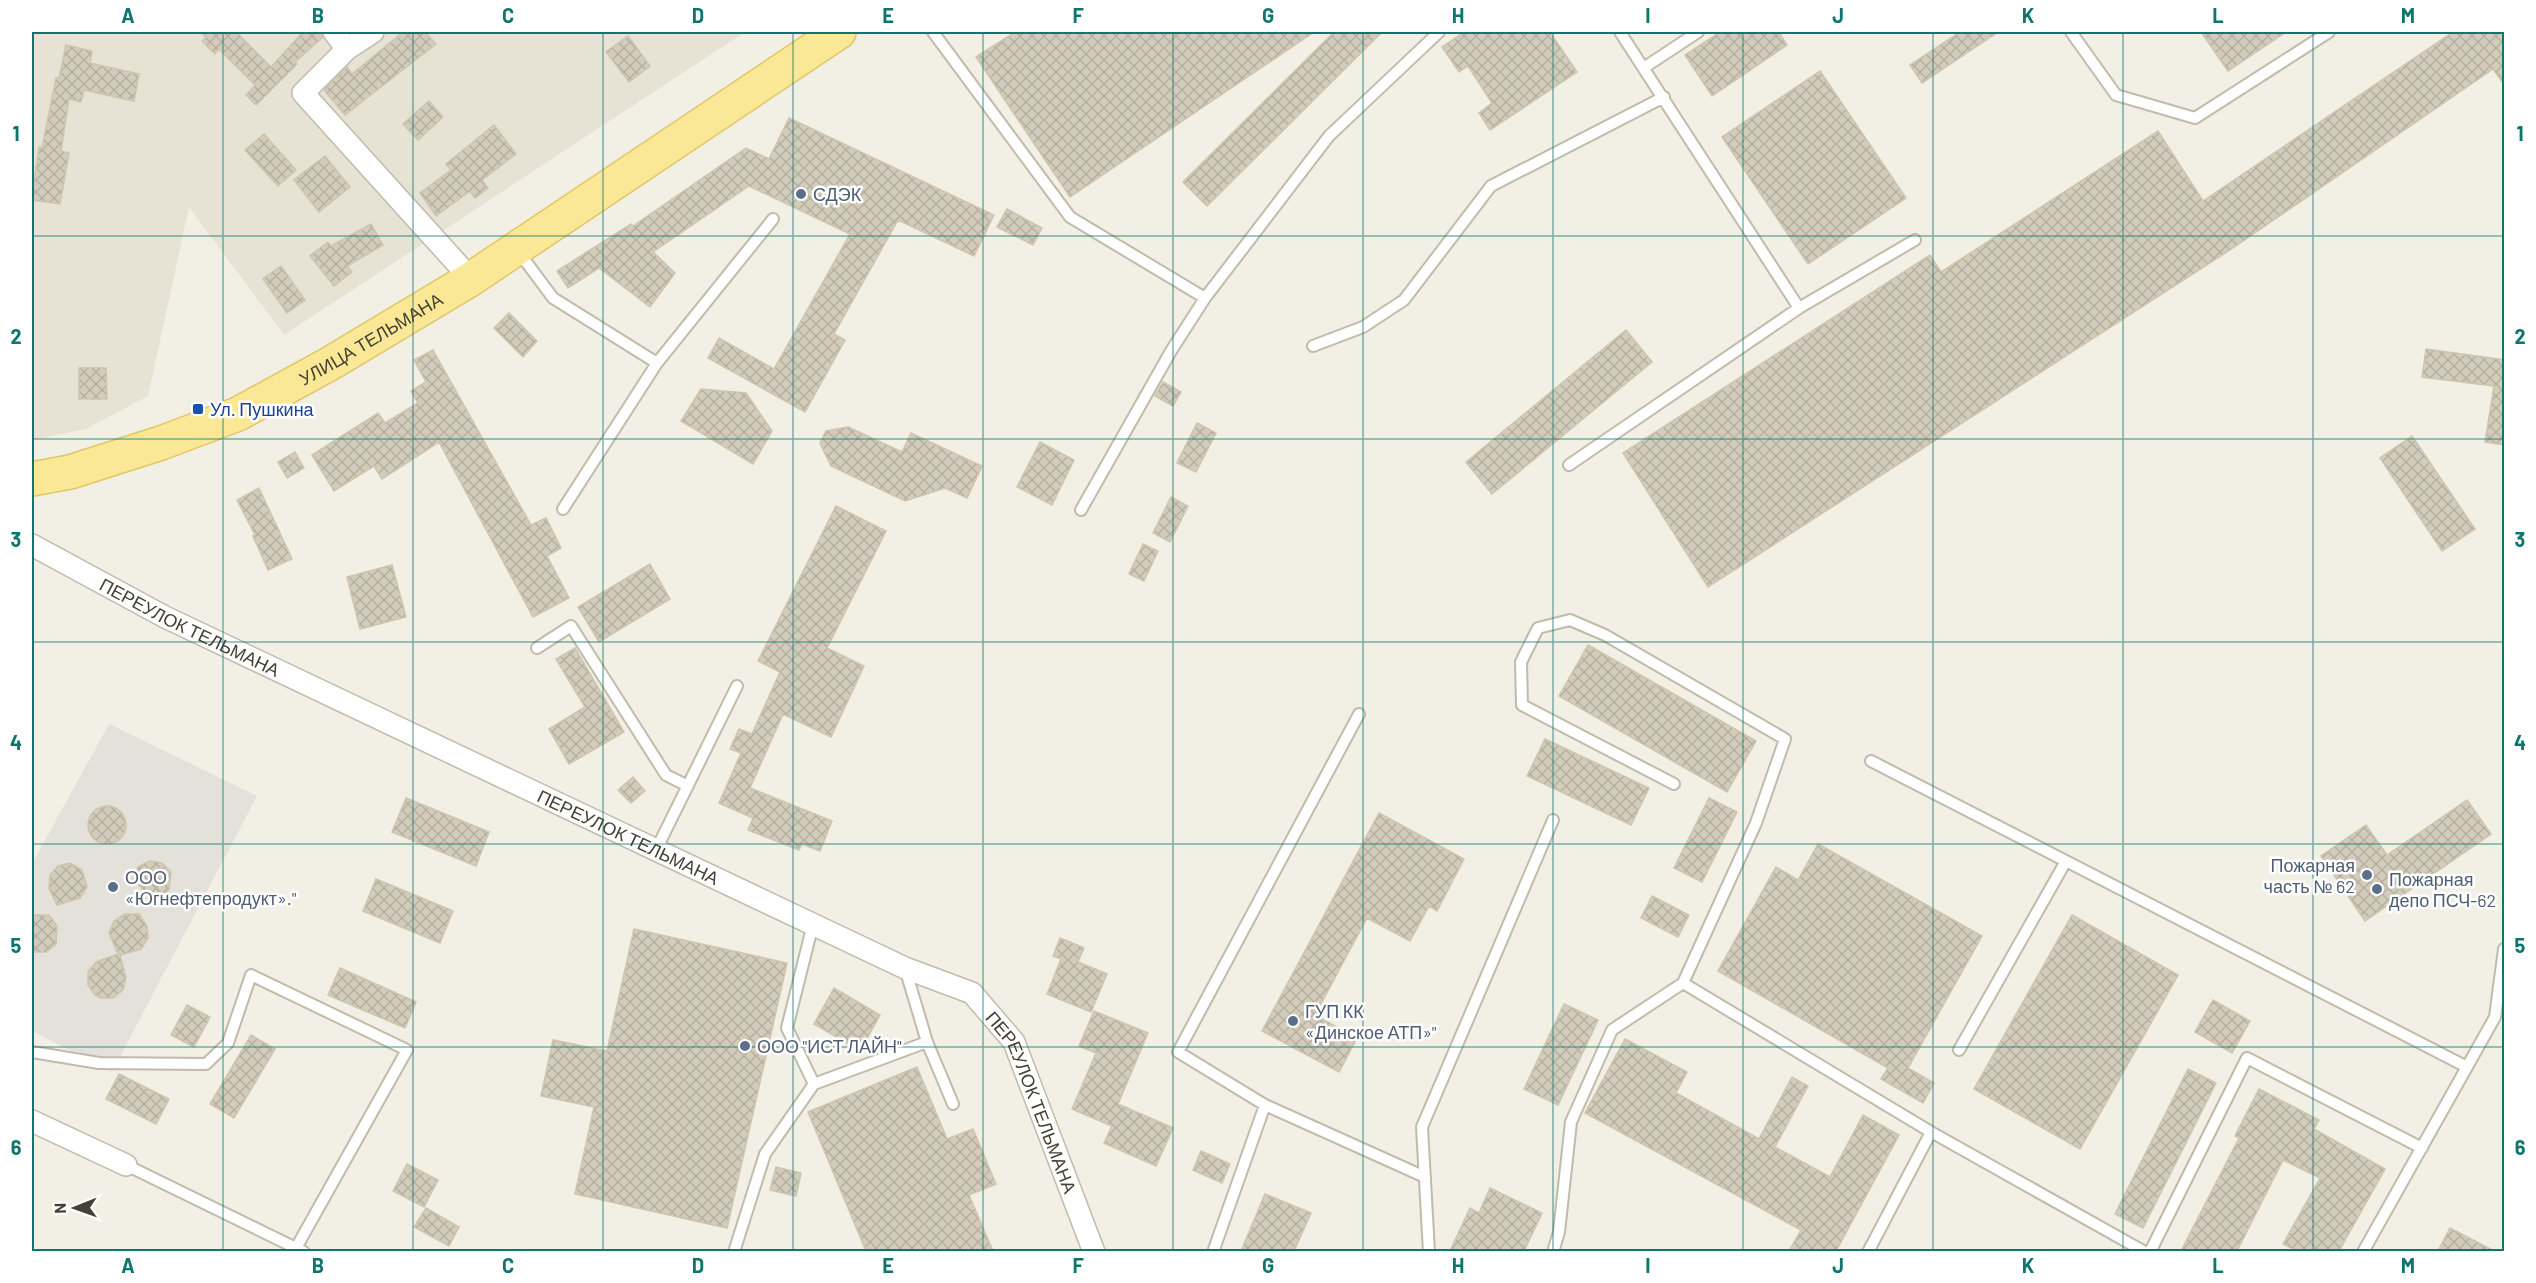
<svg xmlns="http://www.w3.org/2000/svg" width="2536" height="1283" font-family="Barlow,sans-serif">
  <defs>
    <pattern id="building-cross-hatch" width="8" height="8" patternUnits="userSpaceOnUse" patternTransform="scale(1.5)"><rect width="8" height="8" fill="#d3ccbb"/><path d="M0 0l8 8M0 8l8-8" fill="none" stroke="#b6b0a1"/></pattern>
  </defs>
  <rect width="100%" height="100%" fill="#f2efe5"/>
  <!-- residential -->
  <path fill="#e6e2d4" d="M32 32H745L284 335 189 207 148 396 86 429 32 440Z"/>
  <!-- industrial -->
  <path fill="#e4e1da" d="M109 724 257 796 112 1072 32 1031V864Z"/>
  <!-- building -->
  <path fill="url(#building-cross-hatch)" stroke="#cec5af" stroke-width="1.5" d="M201 32H236L271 67 303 32H322L323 37 295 62 297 64 256 105 246 95 255 85 219 49 215 54 202 41 206 37Z
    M403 32H425L436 44 345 115 324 90 347 67 352 74Z
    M1015 32H1314L1070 197 976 57Z
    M1334 32H1382L1207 206 1183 182Z
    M1464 32H1550L1577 72 1490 130 1479 113 1492 103 1468 66 1459 72 1442 47Z
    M1720 32H1779L1787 45 1712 96 1685 55Z
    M1960 32H1998L1922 83 1910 65Z
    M2201 32H2286L2228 71Z
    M2453 32H2505V86L2493 69 2233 248 1708 587 1623 453 1930 255 1941 272 2158 131 2203 201Z
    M628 36 650 66 629 82 606 52Z
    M66 45 92 51 90 63 139 74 134 101 84 90 81 102 69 99 61 151 69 153 60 204 32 200V194L39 147 42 148 56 78H59Z
    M1820 71 1906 198 1808 264 1722 137Z
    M429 101 443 117 418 140 403 124Z
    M789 118 994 215 974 256 898 220 834 334 845 340 805 412 708 358 719 338 774 369 850 234 749 186 653 252 675 273 650 307 599 268 568 288 557 271 631 224 633 226 746 148 769 159Z
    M494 125 516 154 482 180 488 188 475 198 470 191 436 216 420 193 451 170 446 164Z
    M264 134 296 170 278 186 245 150Z
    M325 156 350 187 319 212 294 180Z
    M1007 209 1042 228 1033 245 997 227Z
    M371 224 383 245 347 266 352 272 334 286 310 256 328 242 331 246Z
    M281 266 305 300 287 313 263 279Z
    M509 313 537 341 523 357 494 328Z
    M1626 330 1652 362 1492 494 1466 462Z
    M2426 349 2505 360V445L2485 442 2494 386 2422 377Z
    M433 350 531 525 546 518 561 548 547 556 569 598 533 617 439 442 382 479 374 466 334 491 312 455 378 413 385 423 418 403 411 391 426 382 414 360Z
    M79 368H106L107 399H79Z
    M1163 382 1181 392 1173 406 1155 396Z
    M701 389 746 393 772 431 753 464 681 421Z
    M1197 423 1216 433 1196 472 1177 463Z
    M848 427 902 452 911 433 982 466 967 498 945 488 905 501 831 466 820 443 826 431Z
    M2412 436 2475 529 2442 551 2380 458Z
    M1040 442 1074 460 1052 505 1017 487Z
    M295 452 304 468 287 478 278 462Z
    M259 488 292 559 268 570 253 536 255 535 237 500Z
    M1171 497 1188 506 1170 542 1153 533Z
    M836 506 886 531 827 648 864 666 831 737 783 714 750 788 832 821 820 851 802 844 799 850 748 830 753 818 719 803 741 753 730 749 739 729 752 734 780 672 758 661Z
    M1143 544 1158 551 1144 581 1129 574Z
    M650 564 670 599 599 642 578 607Z
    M392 565 406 617 360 629 347 577Z
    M1588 645 1756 741 1727 792 1559 696Z
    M575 648 624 732 569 764 549 729 585 707 556 659Z
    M1545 739 1649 788 1631 825 1527 776Z
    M633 777 645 791 631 803 618 790Z
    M406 798 489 832 476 866 392 832Z
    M1709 798 1737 812 1702 882 1674 868Z
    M2467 800 2491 834 2365 921 2321 856 2366 825 2387 855Z
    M88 825a19 19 0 1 1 38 0a19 19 0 1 1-38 0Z
    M1379 813 1464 859 1437 911 1429 906 1410 941 1367 918 1315 1015 1357 1038 1339 1072 1262 1031Z
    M1818 844 1982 936 1908 1068 1934 1083 1923 1103 1881 1079 1888 1068 1718 971 1776 867 1798 880Z
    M149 861 162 863 171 872 169 890 160 898 153 900 133 879 138 867Z
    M70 863 82 870 87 887 80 898 57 905 49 888 50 875 58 866Z
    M376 879 453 911 440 943 363 911Z
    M1652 896 1689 915 1678 937 1641 918Z
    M125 914H139L147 926 148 938 141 949 120 955 126 978 123 990 113 998H101L95 995 88 985V972L96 962 118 954 109 933 114 921Z
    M32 915H49L57 926 56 944 46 952H32Z
    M2072 915 2178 975 2080 1149 1974 1089Z
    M634 929 787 963 727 1228 575 1194 594 1107 541 1096 553 1040 607 1051Z
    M1060 938 1084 948 1078 962 1107 974 1091 1012 1047 994 1061 959 1053 956Z
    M340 968 416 1002 405 1028 328 995Z
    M834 988 880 1015 860 1051 814 1024Z
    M2213 1000 2250 1021 2232 1053 2195 1032Z
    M1564 1004 1598 1020 1558 1105 1524 1089Z
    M187 1005 210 1017 194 1047 171 1035Z
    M1094 1011 1148 1033 1118 1104 1173 1128 1156 1166 1104 1143 1112 1126 1072 1109 1096 1053 1079 1046Z
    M251 1035 275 1049 234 1118 210 1104Z
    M1625 1039 1687 1072 1676 1093 1759 1139 1792 1077 1808 1086 1775 1147 1830 1177 1863 1115 1899 1135 1836 1251H1789L1801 1230 1585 1113Z
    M917 1067 947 1139 973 1129 996 1184 969 1195 993 1251H866L808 1112Z
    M2188 1069 2216 1083 2143 1228 2115 1214Z
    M119 1074 169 1099 156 1124 106 1099Z
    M2259 1089 2319 1120 2314 1129 2385 1169 2339 1251H2297L2283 1244 2320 1178 2283 1160 2237 1251H2181L2239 1138 2235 1136Z
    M1201 1151 1230 1164 1222 1183 1193 1170Z
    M407 1164 438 1180 424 1207 393 1191Z
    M776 1167 801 1173 796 1196 770 1190Z
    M1490 1188 1542 1213 1524 1251H1450L1470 1208 1479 1213Z
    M1265 1194 1311 1213 1294 1251H1241Z
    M426 1208 459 1227 449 1246 414 1227Z
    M2450 1228 2494 1251H2438Z"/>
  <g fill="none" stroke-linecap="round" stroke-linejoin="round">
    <!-- service casing -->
    <g stroke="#c0bbab" stroke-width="14">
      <path id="service" d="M933 32 1070 217 1205 298
        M1620 32 1799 308
        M2071 32 2116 95 2195 118 2329 32
        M1645 67 1698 32
        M518 251 553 298 657 363
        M1313 346 1363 327 1404 300 1491 186 1664 97
        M1569 465 1799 308 1915 240
        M563 509 657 363 773 219
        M1081 510 1171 351 1205 298 1329 136 1439 32
        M537 648 571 626 666 775 688 786
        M1359 714 1178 1052 1265 1105 1425 1177
        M1871 761 2467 1067
        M656 850 737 686
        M813 924 787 1028 814 1084 927 1042
        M905 968 927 1042 953 1104
        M1683 983 1931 1132 2145 1252
        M1959 1050 2066 861
        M32 1052 99 1063 206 1064 228 1043 251 975 407 1050 296 1248
        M126 1165 304 1252
        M734 1252 765 1154 814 1084
        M1213 1252 1265 1105
        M1429 1252 1422 1127 1553 820
        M1553 1252 1559 1232 1571 1122 1612 1030 1683 983 1756 823 1785 739 1605 635 1570 620 1538 628 1521 662 1522 705 1674 784
        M1868 1252 1931 1132
        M2150 1252 2247 1058 2422 1148
        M2363 1252 2495 1017 2504 949"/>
    </g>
    <!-- minor casing -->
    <g stroke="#c0bbab" stroke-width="24">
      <g id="minor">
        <path d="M334 32 347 49"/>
        <path d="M373 32 347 49 303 93 471 279"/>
        <path id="s1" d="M32 545 165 617 905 968 972 993 1014 1042 1094 1252"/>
        <path d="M32 1121 126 1165"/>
      </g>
    </g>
    <!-- primary casing -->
    <g stroke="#e0c766" stroke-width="36">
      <g id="primary">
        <path id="s2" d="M32 479 70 472 161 443 238 414 331 363 471 279 839 32"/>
      </g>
    </g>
    <!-- service -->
    <use href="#service" stroke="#fff" stroke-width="10"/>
    <!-- minor -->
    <use href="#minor" stroke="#fff" stroke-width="21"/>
    <!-- primary -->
    <use href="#primary" stroke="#fbe896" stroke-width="33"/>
  </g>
  <!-- grid -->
  <path fill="none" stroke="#0f766e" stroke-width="1.5" stroke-opacity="0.55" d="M223 32V1252M413 32V1252M603 32V1252M793 32V1252M983 32V1252M1173 32V1252M1363 32V1252M1553 32V1252M1743 32V1252M1933 32V1252M2123 32V1252M2313 32V1252M32 236H2504M32 439H2504M32 642H2504M32 844H2504M32 1047H2504"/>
  <!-- markers -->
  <g fill="#5c6f8a" stroke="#fff" stroke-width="2">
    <circle cx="801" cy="194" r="6"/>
    <circle cx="2367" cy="875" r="6"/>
    <circle cx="113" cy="887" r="6"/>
    <circle cx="2377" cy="889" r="6"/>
    <circle cx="1293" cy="1021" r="6"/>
    <circle cx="745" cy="1046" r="6"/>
  </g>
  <rect fill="#1a4fb4" stroke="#fff" stroke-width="2" x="192" y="403" width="12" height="12" rx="3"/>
  <g text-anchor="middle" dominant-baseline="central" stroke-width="5" stroke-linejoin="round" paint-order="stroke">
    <!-- service labels -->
    <g font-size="18" fill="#4e5e75" stroke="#fff" text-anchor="start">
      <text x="813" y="194">СДЭК</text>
      <text x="2355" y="865" text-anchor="end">Пожарная<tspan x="2355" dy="21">часть № 62</tspan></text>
      <text x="125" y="877">ООО<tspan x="125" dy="21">«Югнефтепродукт»."</tspan></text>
      <text x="2389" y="879">Пожарная<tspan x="2389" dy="21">депо ПСЧ-62</tspan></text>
      <text x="1305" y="1011">ГУП КК<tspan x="1305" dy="21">«Динское АТП»"</tspan></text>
      <text x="757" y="1046">ООО "ИСТ ЛАЙН"</text>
    </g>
    <!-- street labels -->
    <g font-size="18" fill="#444035" stroke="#fff">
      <text stroke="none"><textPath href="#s2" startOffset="369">УЛИЦА ТЕЛЬМАНА</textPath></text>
      <text stroke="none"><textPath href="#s1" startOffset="178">ПЕРЕУЛОК ТЕЛЬМАНА</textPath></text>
      <text stroke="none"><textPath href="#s1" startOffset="664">ПЕРЕУЛОК ТЕЛЬМАНА</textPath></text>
      <text stroke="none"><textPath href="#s1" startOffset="1168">ПЕРЕУЛОК ТЕЛЬМАНА</textPath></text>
    </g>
    <!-- transit labels -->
    <g font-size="18" fill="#164399" stroke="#fff" text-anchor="start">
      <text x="210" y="409">Ул. Пушкина</text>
    </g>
  </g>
  <!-- border -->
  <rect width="2536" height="1283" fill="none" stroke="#ffffff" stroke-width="66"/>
  <!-- north arrow -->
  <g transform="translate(75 1208) rotate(269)" stroke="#ffffff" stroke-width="4.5" paint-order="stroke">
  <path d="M0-4.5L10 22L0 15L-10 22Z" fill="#444035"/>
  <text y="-9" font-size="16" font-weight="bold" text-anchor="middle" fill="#444035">N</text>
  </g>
  <rect x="33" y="33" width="2470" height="1217" fill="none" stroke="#0f766e" stroke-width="2"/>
  <g font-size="20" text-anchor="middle" font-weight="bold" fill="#0f766e">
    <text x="128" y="23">A</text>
    <text x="318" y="23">B</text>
    <text x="508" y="23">C</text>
    <text x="698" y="23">D</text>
    <text x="888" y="23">E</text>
    <text x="1078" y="23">F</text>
    <text x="1268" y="23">G</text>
    <text x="1458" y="23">H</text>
    <text x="1648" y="23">I</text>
    <text x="1838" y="23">J</text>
    <text x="2028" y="23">K</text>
    <text x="2218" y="23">L</text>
    <text x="2408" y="23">M</text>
    <text x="16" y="141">1</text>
    <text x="2520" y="141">1</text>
    <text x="16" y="344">2</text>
    <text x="2520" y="344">2</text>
    <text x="16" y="547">3</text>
    <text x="2520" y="547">3</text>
    <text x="16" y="750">4</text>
    <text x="2520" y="750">4</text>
    <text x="16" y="953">5</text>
    <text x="2520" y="953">5</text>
    <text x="16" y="1155">6</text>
    <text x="2520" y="1155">6</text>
    <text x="128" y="1273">A</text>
    <text x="318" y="1273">B</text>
    <text x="508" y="1273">C</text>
    <text x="698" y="1273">D</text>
    <text x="888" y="1273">E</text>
    <text x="1078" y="1273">F</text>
    <text x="1268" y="1273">G</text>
    <text x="1458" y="1273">H</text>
    <text x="1648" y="1273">I</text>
    <text x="1838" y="1273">J</text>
    <text x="2028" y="1273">K</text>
    <text x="2218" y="1273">L</text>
    <text x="2408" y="1273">M</text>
  </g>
</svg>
